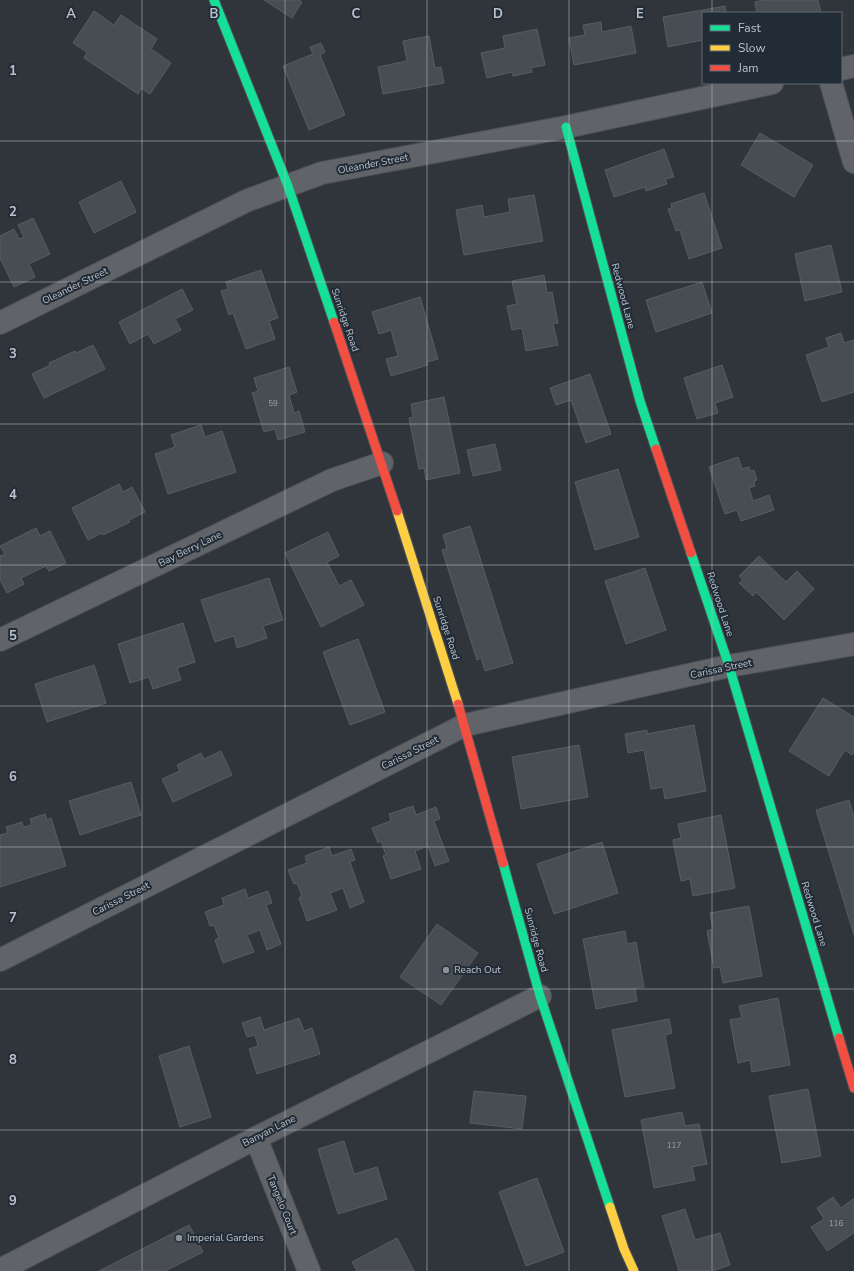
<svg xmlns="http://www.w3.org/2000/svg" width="854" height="1271" font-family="'Nunito Sans',sans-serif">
  <rect width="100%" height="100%" fill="#2f353b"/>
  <!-- building -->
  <path fill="#484d53" stroke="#585c63" d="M264 0H299L302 2 292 18Z
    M764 0H818L821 13H757L755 2Z
    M725 6 726 13H703V40L668 47 663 17Z
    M94 11 114 25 121 15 157 39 151 49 171 63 150 94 141 88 138 94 84 58 87 52 73 43Z
    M601 22 602 32 631 26 636 53 574 65 569 38 585 35 583 25Z
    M537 29 545 65 531 68 532 72 513 76 512 72 487 78 481 53 505 48 503 36Z
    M429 36 435 68 441 67 444 83 383 94 378 67 407 61 403 41Z
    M321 43 325 52 320 55 345 115 309 130 283 66 313 54 310 47Z
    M760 133 813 165 794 197 741 165Z
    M664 149 674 177 665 179 667 184 646 191 645 187 614 197 605 170Z
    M121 181 136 212 94 233 79 202Z
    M704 193 722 248 689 259 680 230 676 231 668 209 672 208 671 204Z
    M534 195 543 241 464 255 456 210 482 205 484 217 510 212 508 199Z
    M33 218 50 254 29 264 35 277 14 287 0 258V236L14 229 19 239 24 237 18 225Z
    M831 245 842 292 805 301 795 254Z
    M261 270 278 318 269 321 275 339 246 349 233 313 229 315 221 291 228 289 226 282Z
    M544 275 547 293 552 292 558 323 553 324 558 345 526 351 522 328 512 330 507 306 517 304 512 281Z
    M702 282 712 313 656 332 646 300Z
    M182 289 193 310 175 319 181 330 154 344 148 334 130 344 119 322Z
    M420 297 438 359 427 362 428 365 391 376 386 359 398 356 391 330 379 334 372 312Z
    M841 333 844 343 854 340V392L822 402 806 355 829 347 826 338Z
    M93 345 105 369 44 398 32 374 50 365 49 363 75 351 76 353Z
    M722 365 733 397 715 403 718 413 697 419 684 378Z
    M289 367 297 392 289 395 294 413 299 411 305 432 278 440 275 429 264 432 252 393 258 391 254 378Z
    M590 374 611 434 586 443 571 400 556 405 550 388Z
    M444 397 460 473 426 480 424 468 419 469 409 418 413 417 411 404Z
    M201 425 205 437 222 431 236 472 168 494 155 454 175 447 171 435Z
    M495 444 501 470 473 476 467 450Z
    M738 457 742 469 749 467 750 471 754 470 757 480 754 481 755 486 749 488 753 501 769 495 774 510 741 521 737 510 725 514 709 467Z
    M618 469 639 537 595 550 575 482Z
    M119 484 123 492 132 487 145 512 129 520 130 522 103 535 102 533 88 540 72 508Z
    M470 526 513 663 485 671 481 658 477 660 442 550 447 549 443 535Z
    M36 528 40 536 50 531 66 563 49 571 46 566 21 578 24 584 7 593 0 580V556L5 554 0 546Z
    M328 532 339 556 327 562 339 586 351 580 364 605 321 627 285 553Z
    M759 556 786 582 797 571 814 589 784 620 756 592 753 596 739 583 743 580 739 576Z
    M645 568 666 630 626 644 605 581Z
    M269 578 283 620 263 626 267 638 237 648 234 636 215 642 201 600Z
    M183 623 195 662 177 668 181 680 153 689 149 677 130 683 118 644Z
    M358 639 385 712 350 725 323 652Z
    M94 665 106 703 47 722 35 684Z
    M823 698 854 717V752L852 755 845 750 829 776 789 751Z
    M694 725 706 791 665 799 663 787 651 789 644 750 628 753 625 734 647 730V734Z
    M579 745 588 797 521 809 512 757Z
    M221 751 232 775 173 802 162 779 180 771 177 765 201 753 204 759Z
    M131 782 141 815 80 835 69 801Z
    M849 800 854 817V935L816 810Z
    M413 806 416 815 436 807 440 819 434 821 449 861 435 866 428 846 415 851 421 869 391 879 383 856 386 855 381 841 378 843 372 828 391 821 389 814Z
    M45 814 47 820 51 818 66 866 0 887V835L8 833 6 827 22 822 23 827 32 825 30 819Z
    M721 815 735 888 693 896 690 879 681 881 673 840 681 838 678 824Z
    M602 842 618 893 554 914 537 864Z
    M329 847 332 856 351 849 355 860 350 862 364 902 350 908 343 888 330 893 337 910 307 921 299 898 302 896 297 883 294 884 288 870 307 863 305 856Z
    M245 889 248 898 268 891 272 903 266 905 281 944 267 950 260 930 247 935 254 952 223 963 215 940 219 938 214 925 210 926 205 912 224 905 222 898Z
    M749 906 762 976 723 983 720 967 714 968 707 931 713 929 710 913Z
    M437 924 478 953 441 1005 400 977Z
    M625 931 627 944 636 942 644 987 635 988 637 1001 596 1009 583 939Z
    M778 998 790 1065 752 1072 750 1060 738 1063 730 1020 742 1018 739 1006Z
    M260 1017 264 1030 299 1018 304 1031 312 1028 320 1054 257 1074 249 1049 258 1046 255 1035 247 1037 242 1023Z
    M669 1019 672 1033 665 1035 675 1088 625 1097 612 1030Z
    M189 1046 211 1117 180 1127 159 1056Z
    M808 1089 821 1156 782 1163 769 1096Z
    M474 1091 526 1096 522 1129 470 1123Z
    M682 1112 685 1126 699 1124 707 1164 692 1167 695 1180 654 1188 641 1120Z
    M344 1141 354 1174 377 1167 387 1199 338 1214 318 1149Z
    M537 1178 564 1252 526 1266 499 1192Z
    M833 1197 841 1208 853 1199 854 1200V1233L827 1251 811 1227 824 1219 817 1208Z
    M685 1209 695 1240 720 1233 730 1265 712 1271H679L662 1216Z
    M189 1225 203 1252 165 1271H99Z
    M397 1238 414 1271H357L352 1262Z"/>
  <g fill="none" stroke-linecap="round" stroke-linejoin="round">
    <!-- street casing -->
    <g stroke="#4d5156" stroke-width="24">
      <path id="street" d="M841 69 854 66
        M831 83 854 162
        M0 323 246 201 322 173 566 127 772 83
        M0 640 332 480 382 463
        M0 960 465 725 729 666 854 644
        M256 1138 309 1271
        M0 1270 256 1138 540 996"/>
    </g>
    <!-- fast casing -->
    <g stroke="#4d5156" stroke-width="11">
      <path id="fast" d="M214 0 288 186 334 322
        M566 127 640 401 656 449
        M691 553 729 666 839 1038
        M503 863 540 996 610 1207"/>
    </g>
    <!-- slow casing -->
    <g stroke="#4d5156" stroke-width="11">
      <path id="slow" d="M397 511 458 704
        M610 1207 624 1249 634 1271"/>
    </g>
    <!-- jam casing -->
    <g stroke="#4d5156" stroke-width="11">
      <path id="jam" d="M334 322 397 511
        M656 449 691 553
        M458 704 503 863
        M839 1038 854 1088"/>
    </g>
    <!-- street -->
    <use href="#street" stroke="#606469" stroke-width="22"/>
    <!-- fast -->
    <use href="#fast" stroke="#16e098" stroke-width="9"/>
    <!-- slow -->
    <use href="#slow" stroke="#ffcf43" stroke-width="9"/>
    <!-- jam -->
    <use href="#jam" stroke="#f24e42" stroke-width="9"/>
  </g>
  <!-- grid -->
  <path fill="none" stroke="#bbc2cb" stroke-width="1" stroke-opacity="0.55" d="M142 0V1271M285 0V1271M427 0V1271M569 0V1271M712 0V13M712 83V1271M0 141H854M0 282H854M0 424H854M0 565H854M0 706H854M0 847H854M0 989H854M0 1130H854"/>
  <!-- markers -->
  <g fill="#8a9199" stroke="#222c37" stroke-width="1.5">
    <circle cx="446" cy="970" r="4"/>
    <circle cx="179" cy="1238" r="4"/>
  </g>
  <g text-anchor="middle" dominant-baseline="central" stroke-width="4" stroke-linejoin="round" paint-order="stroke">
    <!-- number labels -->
    <g font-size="8" fill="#9ea5ad">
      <text x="273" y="403">59</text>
      <text x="674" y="1145">117</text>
      <text x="836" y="1223">116</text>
    </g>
    <!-- street labels -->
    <g font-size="10" fill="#bbc2cb" stroke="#222c37">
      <text transform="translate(373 164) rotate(-11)">Oleander Street</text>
      <text transform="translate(75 286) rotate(-26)">Oleander Street</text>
      <text transform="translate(623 296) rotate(75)">Redwood Lane</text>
      <text transform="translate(345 320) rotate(71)">Sunridge Road</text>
      <text transform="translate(190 549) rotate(-26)">Bay Berry Lane</text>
      <text transform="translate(720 604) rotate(72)">Redwood Lane</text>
      <text transform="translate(446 628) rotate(72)">Sunridge Road</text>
      <text transform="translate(721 669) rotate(-12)">Carissa Street</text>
      <text transform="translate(410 753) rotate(-27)">Carissa Street</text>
      <text transform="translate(121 899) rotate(-27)">Carissa Street</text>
      <text transform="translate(814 914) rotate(73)">Redwood Lane</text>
      <text transform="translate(536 940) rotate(75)">Sunridge Road</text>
      <text transform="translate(269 1131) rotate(-27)">Banyan Lane</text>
      <text transform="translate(282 1205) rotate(68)">Tangelo Court</text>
    </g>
    <!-- poi labels -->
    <g font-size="10" fill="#bbc2cb" stroke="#222c37" text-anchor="start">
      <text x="454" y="970">Reach Out</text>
      <text x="187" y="1238">Imperial Gardens</text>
    </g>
  </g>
  <g font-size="13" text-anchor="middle" font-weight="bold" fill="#bbc2cb" stroke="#222c37" stroke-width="4" stroke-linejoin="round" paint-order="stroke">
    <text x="71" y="18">A</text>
    <text x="214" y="18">B</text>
    <text x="356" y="18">C</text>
    <text x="498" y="18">D</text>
    <text x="640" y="18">E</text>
    <text x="13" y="75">1</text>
    <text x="13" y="216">2</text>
    <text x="13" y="358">3</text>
    <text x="13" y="499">4</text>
    <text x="13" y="640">5</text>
    <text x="13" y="781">6</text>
    <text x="13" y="922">7</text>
    <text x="13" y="1064">8</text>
    <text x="13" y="1205">9</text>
  </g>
  <!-- legend -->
  <rect x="702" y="12" width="140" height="72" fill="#222c37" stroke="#5f6872"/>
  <rect x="710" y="25" width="20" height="6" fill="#16e098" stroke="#5f6872"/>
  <text x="738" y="32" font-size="12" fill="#bbc2cb">Fast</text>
  <rect x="710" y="45" width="20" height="6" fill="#ffcf43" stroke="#5f6872"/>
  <text x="738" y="52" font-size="12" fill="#bbc2cb">Slow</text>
  <rect x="710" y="65" width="20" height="6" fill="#f24e42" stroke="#5f6872"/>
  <text x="738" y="72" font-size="12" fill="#bbc2cb">Jam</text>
</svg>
